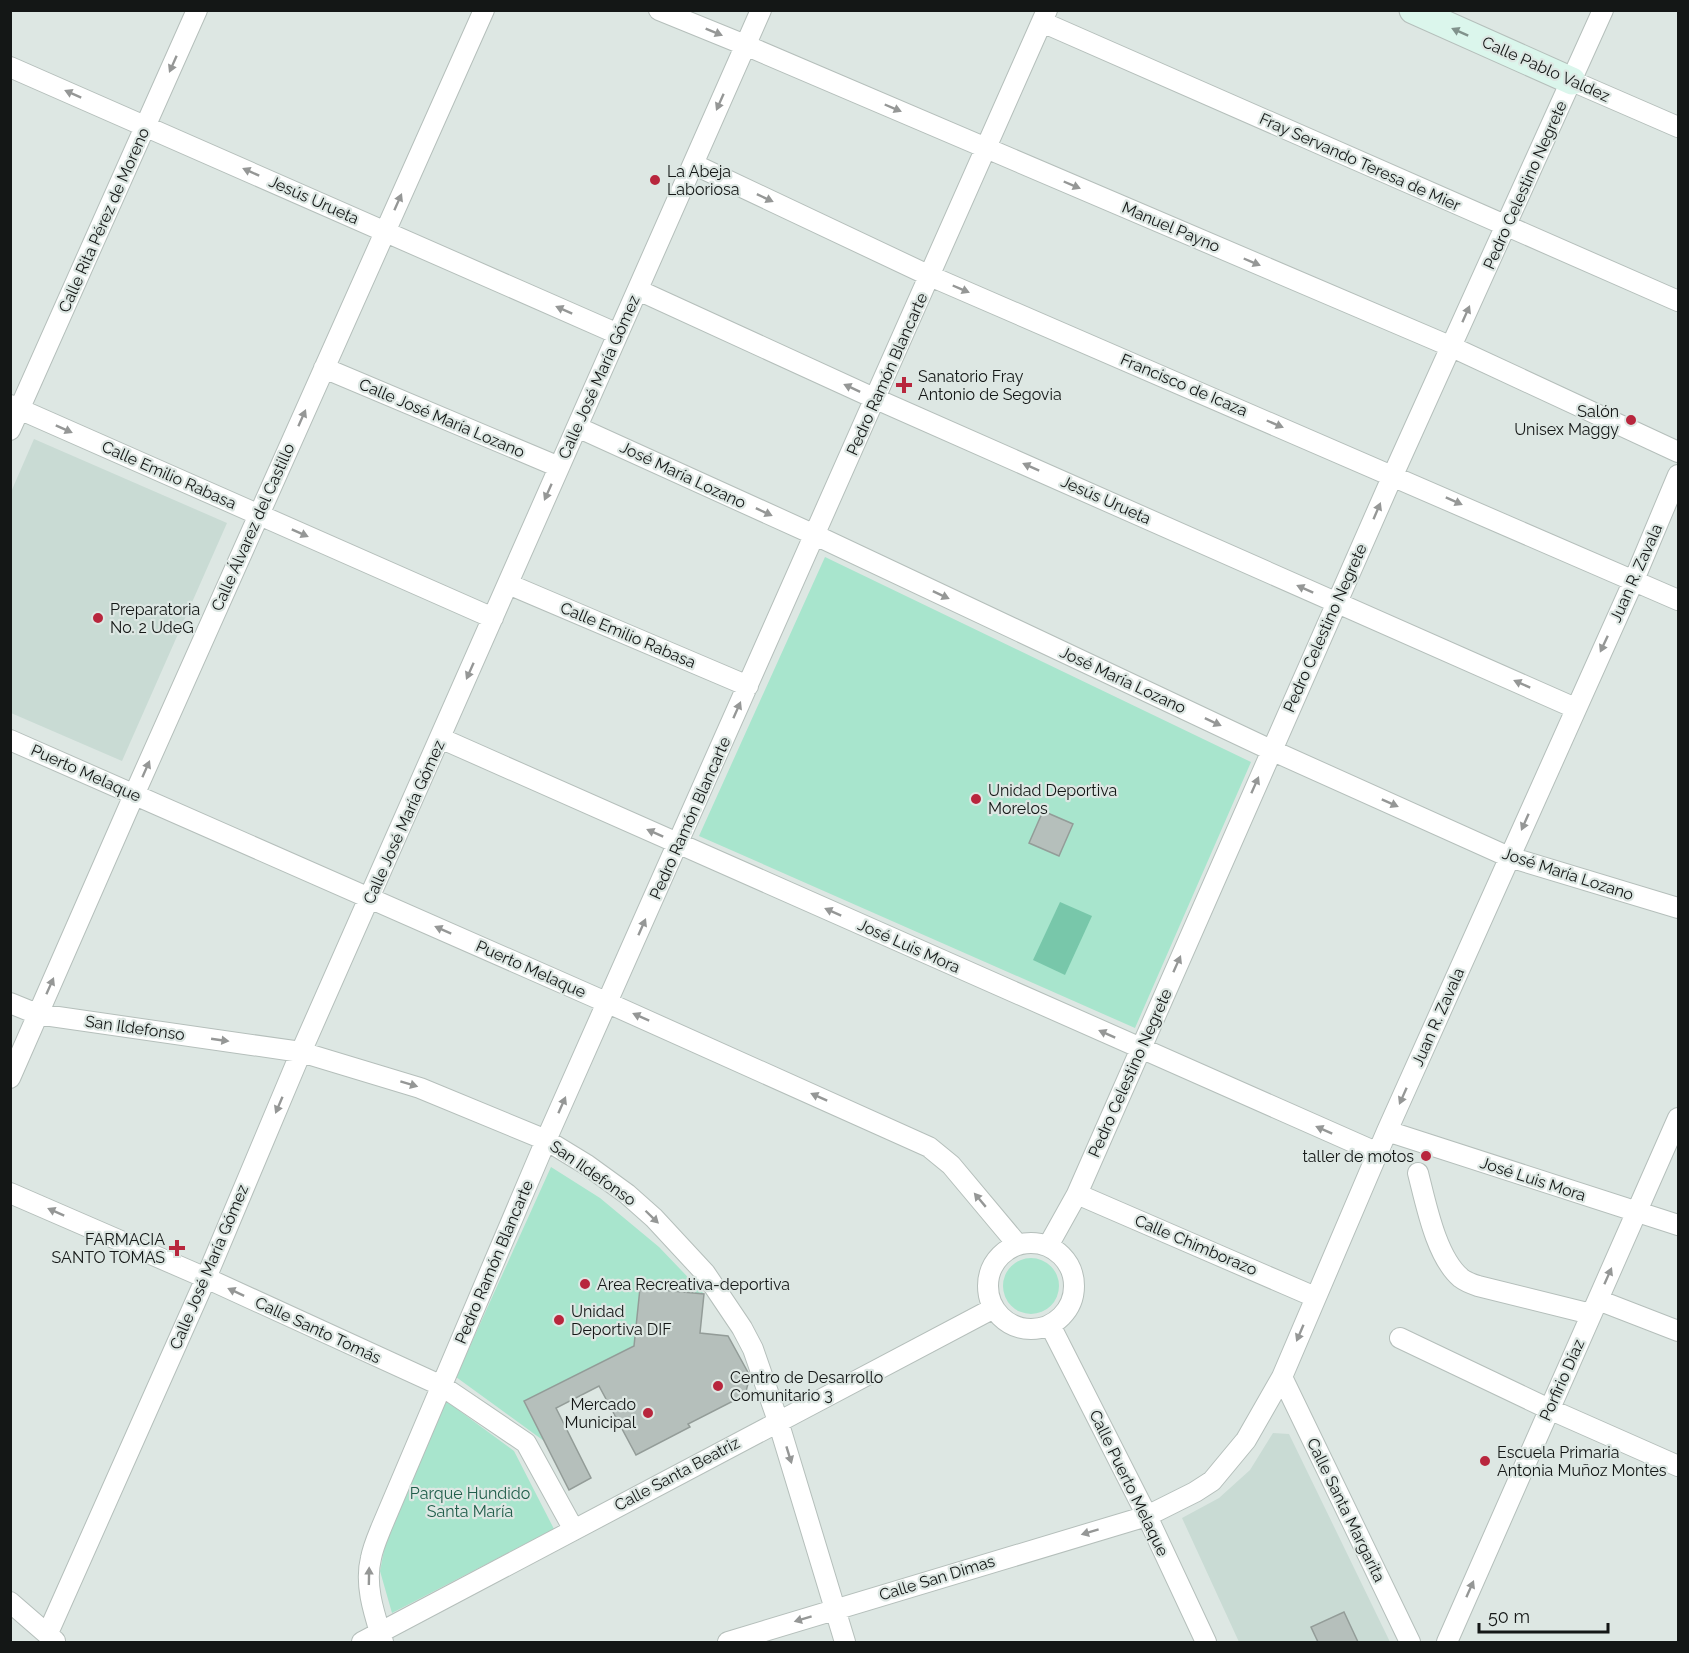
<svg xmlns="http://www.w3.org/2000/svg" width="1689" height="1653" font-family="Raleway,sans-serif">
  <rect width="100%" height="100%" fill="#dde7e3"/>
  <!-- built -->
  <path fill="#c9dbd4" d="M34 439 227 523 122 761 11 713V492Z
    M1273 1433 1289 1434 1390 1642H1239L1182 1518 1219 1498 1250 1470Z"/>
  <!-- green -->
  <path fill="#a8e5cd" d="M825 557 1251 762 1135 1028 699 836Z
    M551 1167 600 1198 659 1247 704 1294 640 1288 634 1346 524 1401 544 1441 456 1377Z
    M1003 1286a28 28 0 1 1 56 0a28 28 0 1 1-56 0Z
    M446 1401 514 1451 554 1529 392 1613 380 1571 387 1535Z"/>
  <!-- water -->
  <path fill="#78c7aa" d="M1060 902 1092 916 1065 975 1033 960Z"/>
  <!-- building -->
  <path fill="#b5bfbb" stroke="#939c98" stroke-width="1.5" d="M1043 811 1073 824 1059 856 1029 843Z
    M640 1288 704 1294 700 1333 728 1336 750 1376 745 1395 688 1424 690 1427 636 1455 599 1386 556 1408 591 1478 569 1490 524 1401 634 1346Z
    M1344 1612 1358 1642H1318L1311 1627Z"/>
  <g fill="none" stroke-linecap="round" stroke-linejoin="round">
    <!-- street casing -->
    <g stroke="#b5bfbb" stroke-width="22">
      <path id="street" d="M659 10 745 45 1452 347 1678 452
        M1042 22 1678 301
        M10 67 618 334
        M1572 81 1678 127
        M693 164 930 276 1678 600
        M638 290 876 399 1575 708
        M324 368 559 467
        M10 405 493 618
        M577 427 815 535 1271 750 1509 857 1678 908
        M10 430 197 10
        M508 584 748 686
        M440 738 1378 1153
        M10 740 608 1003 929 1147 951 1165 1018 1245
        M10 1003 37 1014 301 1052 420 1088 546 1140 587 1165 627 1194 654 1218 705 1273 742 1328 753 1349 778 1421 845 1642
        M10 1078 134 795 484 10
        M1387 1131 1678 1225
        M1418 1173C1426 1204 1436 1257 1461 1278 1466 1282 1472 1284 1478 1286L1591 1314
        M10 1193 206 1278 442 1386 526 1443 574 1530
        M1077 1194 1315 1297
        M988 1286a43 43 0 1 1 86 0a43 43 0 1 1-86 0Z
        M1048 1246 1077 1194 1393 475 1603 10
        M1598 1300 1678 1331
        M1050 1325 1147 1516 1206 1642
        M1400 1338 1549 1409 1678 1466
        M1282 1377 1410 1642
        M10 1602 55 1641
        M48 1633 206 1278 301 1052 761 10
        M362 1642 994 1308
        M383 1642C375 1616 364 1586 371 1558 373 1547 378 1536 382 1526L546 1140 1047 10
        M728 1642 1147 1516 1195 1492 1212 1481 1246 1440 1282 1377 1387 1131 1634 580 1678 475
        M1447 1642 1678 1118"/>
    </g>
    <!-- secondary casing -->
    <g stroke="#b5bfbb" stroke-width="29">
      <path id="secondary" d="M1413 10 1572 81"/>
    </g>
    <!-- street -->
    <use href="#street" stroke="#fff" stroke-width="20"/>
    <!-- secondary -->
    <use href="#secondary" stroke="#dbf6ec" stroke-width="27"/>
  </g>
  <!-- one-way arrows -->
  <defs><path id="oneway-solid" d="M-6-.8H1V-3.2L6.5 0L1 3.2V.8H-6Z" transform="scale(1.5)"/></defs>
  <g fill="#959796">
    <use href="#oneway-solid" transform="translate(714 32) rotate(22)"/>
    <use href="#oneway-solid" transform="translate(173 64) rotate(114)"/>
    <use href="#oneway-solid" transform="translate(73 94) rotate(-156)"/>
    <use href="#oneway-solid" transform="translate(720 102) rotate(114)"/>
    <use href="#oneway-solid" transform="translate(893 108) rotate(23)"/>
    <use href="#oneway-solid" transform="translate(251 172) rotate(-156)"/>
    <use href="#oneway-solid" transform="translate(1072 185) rotate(23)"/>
    <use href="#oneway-solid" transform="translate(765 198) rotate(25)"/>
    <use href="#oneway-solid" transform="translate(398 202) rotate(-66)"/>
    <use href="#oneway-solid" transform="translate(1252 262) rotate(23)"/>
    <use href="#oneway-solid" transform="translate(961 289) rotate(23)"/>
    <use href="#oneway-solid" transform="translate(564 310) rotate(-156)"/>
    <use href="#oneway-solid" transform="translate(1466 314) rotate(-66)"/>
    <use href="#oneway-solid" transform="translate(852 388) rotate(-155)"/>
    <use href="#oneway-solid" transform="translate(302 418) rotate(-66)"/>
    <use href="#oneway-solid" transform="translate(1275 424) rotate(23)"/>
    <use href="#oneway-solid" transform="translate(64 429) rotate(24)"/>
    <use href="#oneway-solid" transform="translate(1031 467) rotate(-156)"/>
    <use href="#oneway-solid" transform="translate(548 492) rotate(114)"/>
    <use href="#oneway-solid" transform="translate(1454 501) rotate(24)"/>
    <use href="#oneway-solid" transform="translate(1377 511) rotate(-67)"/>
    <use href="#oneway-solid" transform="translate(764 512) rotate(25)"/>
    <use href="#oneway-solid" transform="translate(300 533) rotate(24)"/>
    <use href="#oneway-solid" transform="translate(1305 589) rotate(-156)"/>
    <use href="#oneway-solid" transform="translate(941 595) rotate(25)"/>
    <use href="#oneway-solid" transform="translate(1604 644) rotate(115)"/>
    <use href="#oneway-solid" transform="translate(470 671) rotate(114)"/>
    <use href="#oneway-solid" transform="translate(1522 684) rotate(-156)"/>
    <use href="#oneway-solid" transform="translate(737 710) rotate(-66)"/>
    <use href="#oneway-solid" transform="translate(1213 722) rotate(25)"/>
    <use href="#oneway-solid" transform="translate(146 769) rotate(-66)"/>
    <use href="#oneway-solid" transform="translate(1255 785) rotate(-66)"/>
    <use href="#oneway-solid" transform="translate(1390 803) rotate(24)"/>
    <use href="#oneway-solid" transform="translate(1525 822) rotate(114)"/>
    <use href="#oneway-solid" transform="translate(655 833) rotate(-156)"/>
    <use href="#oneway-solid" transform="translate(833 912) rotate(-156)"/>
    <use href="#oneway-solid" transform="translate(642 927) rotate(-66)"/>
    <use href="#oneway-solid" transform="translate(443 930) rotate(-156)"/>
    <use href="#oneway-solid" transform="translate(1177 964) rotate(-66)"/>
    <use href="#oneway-solid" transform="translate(50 986) rotate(-66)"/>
    <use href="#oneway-solid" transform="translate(641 1017) rotate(-156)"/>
    <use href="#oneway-solid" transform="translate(1107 1034) rotate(-156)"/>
    <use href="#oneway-solid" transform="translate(220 1040) rotate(8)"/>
    <use href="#oneway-solid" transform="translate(409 1084) rotate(17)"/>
    <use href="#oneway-solid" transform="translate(1403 1096) rotate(114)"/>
    <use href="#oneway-solid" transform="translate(819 1097) rotate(-156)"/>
    <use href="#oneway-solid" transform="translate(279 1105) rotate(113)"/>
    <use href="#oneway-solid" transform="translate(562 1105) rotate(-66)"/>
    <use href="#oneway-solid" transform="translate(1324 1130) rotate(-156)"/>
    <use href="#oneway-solid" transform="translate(980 1200) rotate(-130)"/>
    <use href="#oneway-solid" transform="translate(56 1212) rotate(-156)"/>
    <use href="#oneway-solid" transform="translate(652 1217) rotate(44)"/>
    <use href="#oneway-solid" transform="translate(1608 1276) rotate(-66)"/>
    <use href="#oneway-solid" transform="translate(236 1292) rotate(-155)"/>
    <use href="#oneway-solid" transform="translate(1300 1333) rotate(113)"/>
    <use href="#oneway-solid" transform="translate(789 1455) rotate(73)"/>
    <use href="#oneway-solid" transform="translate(1090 1532) rotate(163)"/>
    <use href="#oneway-solid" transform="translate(369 1576) rotate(-89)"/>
    <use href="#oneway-solid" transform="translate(1470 1589) rotate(-66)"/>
    <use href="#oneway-solid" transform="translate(803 1619) rotate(163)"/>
  </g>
  <use fill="#81928c" href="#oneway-solid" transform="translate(1460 32) rotate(-156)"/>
  <!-- markers -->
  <g fill="#b8263d" stroke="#dde7e3" stroke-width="2">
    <circle cx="655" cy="180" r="6"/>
    <path d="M901 376h6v6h6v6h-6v6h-6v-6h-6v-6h6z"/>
    <circle cx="1631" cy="420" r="6"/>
    <circle cx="98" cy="618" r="6"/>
    <circle cx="976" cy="799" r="6"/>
    <circle cx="1426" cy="1156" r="6"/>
    <path d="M174 1239h6v6h6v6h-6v6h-6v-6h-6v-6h6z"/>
    <circle cx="585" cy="1284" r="6"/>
    <circle cx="559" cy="1320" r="6"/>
    <circle cx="718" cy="1386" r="6"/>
    <circle cx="648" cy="1413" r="6"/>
    <circle cx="1485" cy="1461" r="6"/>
  </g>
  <g text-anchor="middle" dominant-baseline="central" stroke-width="4.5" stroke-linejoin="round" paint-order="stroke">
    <!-- street labels -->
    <g font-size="16" fill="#141716" stroke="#dde7e3">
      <text transform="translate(1546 69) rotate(24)">Calle Pablo Valdez</text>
      <text transform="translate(1360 162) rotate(24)">Fray Servando Teresa de Mier</text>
      <text transform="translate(1525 185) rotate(-66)">Pedro Celestino Negrete</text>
      <text transform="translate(314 200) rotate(24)">Jesús Urueta</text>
      <text transform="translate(104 220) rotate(-66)">Calle Rita Pérez de Moreno</text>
      <text transform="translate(1171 227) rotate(23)">Manuel Payno</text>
      <text transform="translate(887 374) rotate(-66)">Pedro Ramón Blancarte</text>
      <text transform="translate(599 377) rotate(-66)">Calle José María Gómez</text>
      <text transform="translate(1184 385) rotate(23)">Francisco de Icaza</text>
      <text transform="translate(442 418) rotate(23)">Calle José María Lozano</text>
      <text transform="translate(169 475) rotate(24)">Calle Emilio Rabasa</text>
      <text transform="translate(683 475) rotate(25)">José María Lozano</text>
      <text transform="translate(1106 500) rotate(24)">Jesús Urueta</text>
      <text transform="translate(253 527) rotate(-66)">Calle Álvarez del Castillo</text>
      <text transform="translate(1636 573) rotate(-66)">Juan R. Zavala</text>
      <text transform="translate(1325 628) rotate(-66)">Pedro Celestino Negrete</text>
      <text transform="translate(628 635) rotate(23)">Calle Emilio Rabasa</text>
      <text transform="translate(1123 680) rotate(25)">José María Lozano</text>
      <text transform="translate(86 773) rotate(24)">Puerto Melaque</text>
      <text transform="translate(690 818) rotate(-66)">Pedro Ramón Blancarte</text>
      <text transform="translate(404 822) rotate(-66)">Calle José María Gómez</text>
      <text transform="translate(1568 874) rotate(18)">José María Lozano</text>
      <text transform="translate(909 946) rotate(24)">José Luis Mora</text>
      <text transform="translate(531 969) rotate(24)">Puerto Melaque</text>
      <text transform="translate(1438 1017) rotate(-66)">Juan R. Zavala</text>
      <text transform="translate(135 1028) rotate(8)">San Ildefonso</text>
      <text transform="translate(1130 1073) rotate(-66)">Pedro Celestino Negrete</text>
      <text transform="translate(593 1173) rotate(35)">San Ildefonso</text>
      <text transform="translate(1533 1179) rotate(18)">José Luis Mora</text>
      <text transform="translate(1196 1245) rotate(23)">Calle Chimborazo</text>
      <text transform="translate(494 1262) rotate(-67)">Pedro Ramón Blancarte</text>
      <text transform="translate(209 1267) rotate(-67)">Calle José María Gómez</text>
      <text transform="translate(318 1330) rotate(25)">Calle Santo Tomás</text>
      <text transform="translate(1562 1380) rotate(-66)">Porfirio Díaz</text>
      <text transform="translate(677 1474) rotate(-28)">Calle Santa Beatriz</text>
      <text transform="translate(1129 1483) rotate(64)">Calle Puerto Melaque</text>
      <text transform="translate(1346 1510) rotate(64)">Calle Santa Margarita</text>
      <text transform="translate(937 1578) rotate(-17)">Calle San Dimas</text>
    </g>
    <!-- poi labels -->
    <g font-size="16" fill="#141716" stroke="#dde7e3" text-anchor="start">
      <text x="667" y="171">La Abeja<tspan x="667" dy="18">Laboriosa</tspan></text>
      <text x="918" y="376">Sanatorio Fray<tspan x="918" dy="18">Antonio de Segovia</tspan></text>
      <text x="1619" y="411" text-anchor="end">Salón<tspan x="1619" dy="18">Unisex Maggy</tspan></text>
      <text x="110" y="609">Preparatoria<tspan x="110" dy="18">No. 2 UdeG</tspan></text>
      <text x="988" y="790">Unidad Deportiva<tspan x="988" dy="18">Morelos</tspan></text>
      <text x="1414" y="1156" text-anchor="end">taller de motos</text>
      <text x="165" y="1239" text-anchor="end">FARMACIA<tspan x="165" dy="18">SANTO TOMAS</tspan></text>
      <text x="597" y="1284">Area Recreativa-deportiva</text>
      <text x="571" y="1311">Unidad<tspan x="571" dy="18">Deportiva DIF</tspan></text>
      <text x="730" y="1377">Centro de Desarrollo<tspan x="730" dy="18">Comunitario 3</tspan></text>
      <text x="636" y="1404" text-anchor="end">Mercado<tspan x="636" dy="18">Municipal</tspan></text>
      <text x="1497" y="1452">Escuela Primaria<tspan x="1497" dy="18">Antonia Muñoz Montes</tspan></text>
    </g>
    <!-- park labels -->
    <g font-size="16" fill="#215e4b" stroke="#dde7e3">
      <text x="470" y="1493">Parque Hundido<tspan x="470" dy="18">Santa María</tspan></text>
    </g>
  </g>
  <!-- border -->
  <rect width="1689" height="1653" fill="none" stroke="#141716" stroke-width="24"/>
  <!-- scale -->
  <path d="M1479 1623v9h129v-9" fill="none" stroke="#141716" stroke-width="3"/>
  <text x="1488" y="1623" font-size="18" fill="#141716" stroke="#dde7e3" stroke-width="4.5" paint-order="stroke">50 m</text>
</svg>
